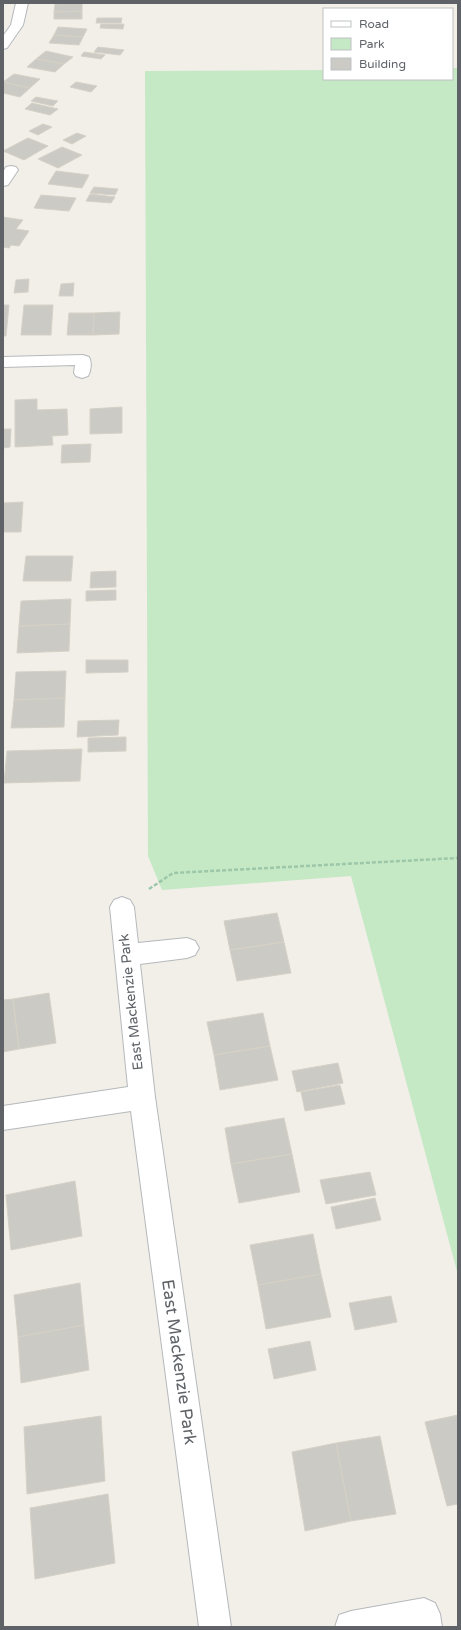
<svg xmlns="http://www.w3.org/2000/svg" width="461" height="1630" font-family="'Varela Round',sans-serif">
  <rect width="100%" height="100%" fill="#f1efe8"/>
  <!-- green -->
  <path fill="#c5e8c5" d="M452 68H458V1275L351 876 162 890 148 856 145 71 324 70V79H452Z"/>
  <!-- building -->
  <path fill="#cccac5" stroke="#d6d1c6" d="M82 3V11L54 12 55 4Z
    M82 11V19H54V12Z
    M97 18H122L121 23H96Z
    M101 24H124L123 29 100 28Z
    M58 27 87 29 83 37 54 35Z
    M54 35 83 37 79 45 49 43Z
    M98 47 124 50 120 55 94 52Z
    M46 51 73 57 64 64 36 59Z
    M84 52 105 55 101 59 81 56Z
    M36 59 64 64 55 72 27 67Z
    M14 74 40 79 30 88 3 82Z
    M3 82 30 88 20 97 3 93Z
    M76 82 97 86 91 92 70 87Z
    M36 97 58 101 53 106 31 101Z
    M32 103 58 109 50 115 25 109Z
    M43 124 52 127 38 135 29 131Z
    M77 133 86 136 72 144 63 140Z
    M28 138 48 146 24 160 3 151Z
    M62 147 82 155 58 168 38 159Z
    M56 171 89 175 82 188 48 184Z
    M94 187 118 189 115 195 90 193Z
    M90 194 115 197 111 203 86 201Z
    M41 195 76 198 69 211 34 208Z
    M3 217 23 220 16 229 29 231 19 246 11 245 9 248 3 247Z
    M29 279 28 292 14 293 16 280Z
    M74 283 73 296H59L61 284Z
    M3 305H9L6 336H3Z
    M24 305H53L51 335H21Z
    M120 312 119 334 93 335 94 313Z
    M69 313H94L93 335H67Z
    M37 399V410L67 409 68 435 52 436 53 445 15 447V400Z
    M122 407V433L90 434V409Z
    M3 429H11L10 447 3 448Z
    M91 444 90 462 61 463 62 445Z
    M23 502 21 532H3V503Z
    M26 556H73L71 581H23Z
    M116 571V587L90 588 91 572Z
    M116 590V600L86 601V591Z
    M71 599 70 624 19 626 21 601Z
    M70 624 69 651 17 653 19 626Z
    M86 660H128V672L86 673Z
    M66 671 65 698 14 700 16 672Z
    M65 698 64 727 11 728 14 700Z
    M119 720 118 735 77 737 78 721Z
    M126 737V751L88 752V738Z
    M82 749 80 781 4 783 7 751Z
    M277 913 284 942 230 950 224 921Z
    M284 942 291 973 237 981 230 950Z
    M49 993 56 1043 19 1049 13 999Z
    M13 999 19 1049 3 1052V1000Z
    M263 1013 270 1046 214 1055 207 1022Z
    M270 1046 278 1080 220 1090 214 1055Z
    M338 1063 343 1083 297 1092 292 1071Z
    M340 1085 345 1104 305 1111 301 1092Z
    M284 1118 292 1154 231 1164 225 1128Z
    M292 1154 300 1192 239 1203 231 1164Z
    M370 1172 376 1195 326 1204 320 1180Z
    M75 1181 82 1236 11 1250 6 1195Z
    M375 1198 381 1220 336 1229 331 1207Z
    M313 1234 321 1274 258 1285 250 1245Z
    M321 1274 331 1317 266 1329 258 1285Z
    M80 1283 84 1325 18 1337 14 1295Z
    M391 1296 397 1322 355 1330 349 1303Z
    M84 1325 89 1370 21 1383 18 1337Z
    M310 1341 316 1370 274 1379 268 1349Z
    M458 1415V1504L447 1506 425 1422Z
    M101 1416 105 1481 27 1494 24 1427Z
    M380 1436 396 1514 351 1521 336 1443Z
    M336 1443 351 1521 305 1531 292 1452Z
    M108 1494 115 1563 35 1579 30 1508Z"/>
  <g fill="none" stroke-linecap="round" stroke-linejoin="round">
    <!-- minor casing -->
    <g stroke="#b5b8bc" stroke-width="2">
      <path id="minor" d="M16 3H28L23 25 7 48 3 49V36L11 25Z
        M11 166 16 167 18 170 8 185 3 186V172L6 167Z
        M83 355 89 357C92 362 91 371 88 376L82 378 76 376 74 373 75 365 3 367V357Z
        M122 897 130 900 134 907 138 943 187 938 195 941 199 948 195 955 187 958 140 964 155 1097 231 1627H199L131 1111 3 1130V1106L128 1087 110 907 114 900Z
        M424 1598 435 1603 440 1614 442 1627H335L339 1615 351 1611Z"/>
    </g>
    <!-- path -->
    <path stroke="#9cc7a9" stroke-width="2.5" stroke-dasharray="4 2" stroke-linecap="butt" d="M149 889 173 873 458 858"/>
    <!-- minor -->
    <use href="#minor" fill="#fff" fill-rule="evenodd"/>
  </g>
  <g text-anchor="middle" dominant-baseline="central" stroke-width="4" stroke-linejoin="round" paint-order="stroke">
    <!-- street labels -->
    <g font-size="14" fill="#5f6368" stroke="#fff">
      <text transform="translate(131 1002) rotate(-96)">East Mackenzie Park</text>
    </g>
    <!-- near-street labels -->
    <g font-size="17" fill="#5f6368" stroke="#fff">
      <text transform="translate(179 1362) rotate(82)">East Mackenzie Park</text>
    </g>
  </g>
  <!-- border -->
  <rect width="461" height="1630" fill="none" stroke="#5f6368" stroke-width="8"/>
  <!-- legend -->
  <rect x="323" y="8" width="130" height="72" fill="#ffffff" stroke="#bfc1c3"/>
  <rect x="331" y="21" width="20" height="6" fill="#ffffff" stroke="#bfc1c3"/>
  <text x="359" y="28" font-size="12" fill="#5f6368">Road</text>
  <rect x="331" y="38" width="20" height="12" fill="#c5e8c5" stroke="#bfc1c3"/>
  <text x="359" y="48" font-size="12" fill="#5f6368">Park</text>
  <rect x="331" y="58" width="20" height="12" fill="#cccac5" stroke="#bfc1c3"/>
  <text x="359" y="68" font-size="12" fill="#5f6368">Building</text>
</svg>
